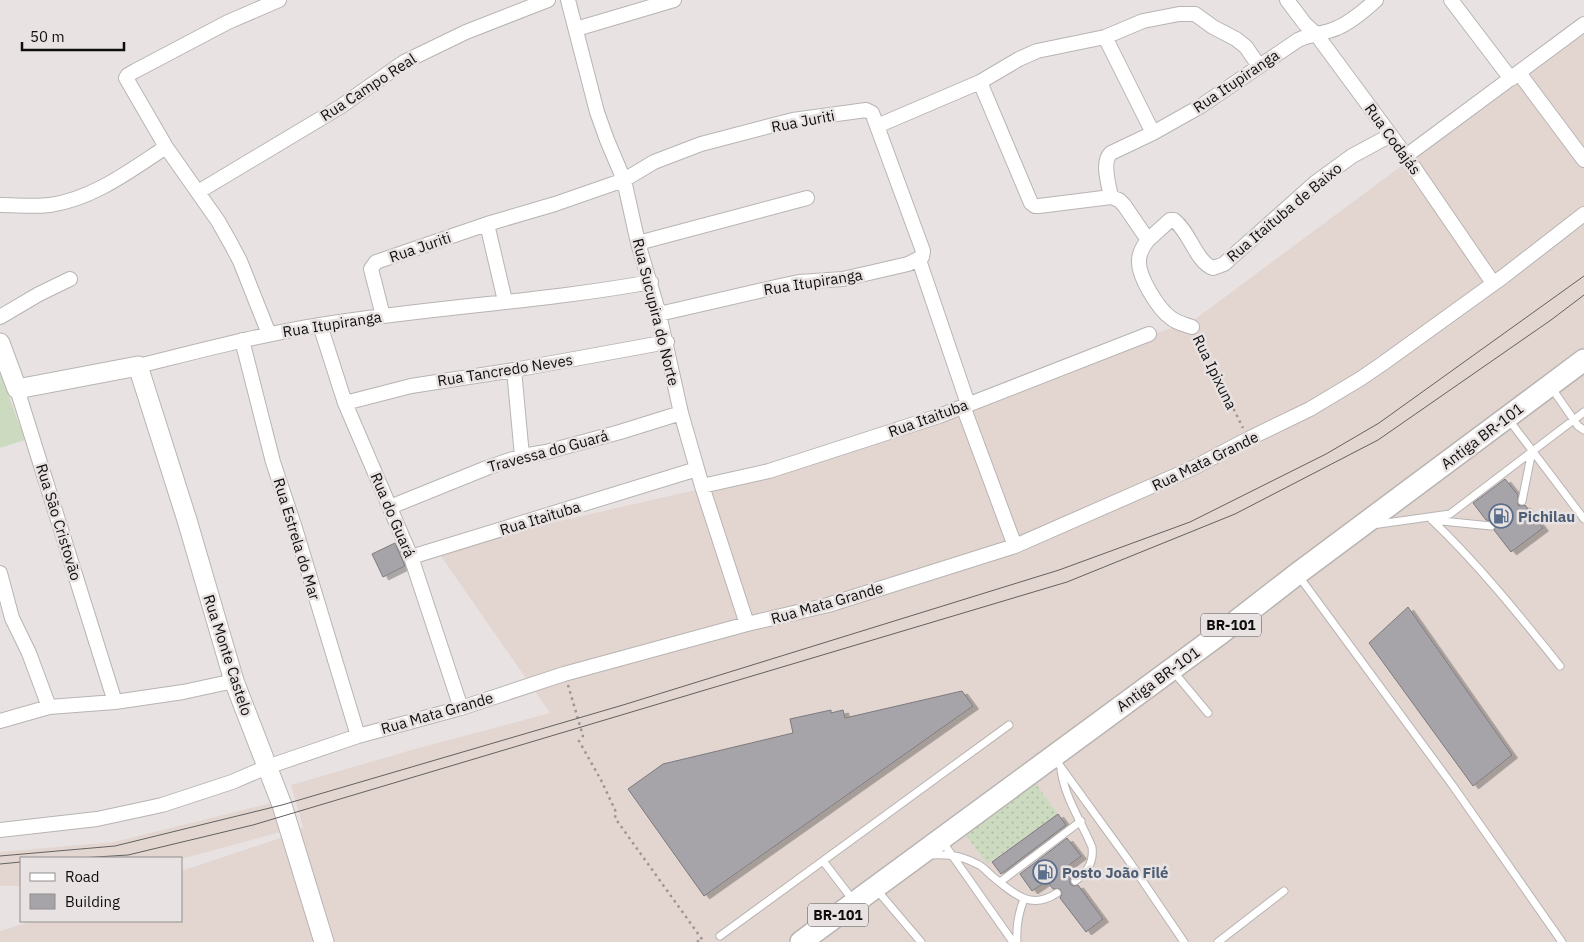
<svg xmlns="http://www.w3.org/2000/svg" width="1584" height="942" font-family="'IBM Plex Sans',sans-serif">
  <defs>
    <pattern id="grass-dots" width="8" height="8" patternUnits="userSpaceOnUse" patternTransform="scale(1.25)"><rect width="8" height="8" fill="#ccdbc0"/><path d="M2 2h.1M6 6h.1" fill="none" stroke="#aebba4" stroke-width="1.8" stroke-linecap="round"/></pattern>
    <filter id="shadow"><feDropShadow dx="5.5" dy="3" stdDeviation="0" flood-color="#0004"/></filter>
  </defs>
  <rect width="100%" height="100%" fill="#e8e3e2"/>
  <!-- built -->
  <path fill="#e3d6d1" d="M1584 30V942H0V931L32 921H181V871L301 831 300 829 303 827 291 785 415 749 550 713 436 549 722 484 1194 320Z
    M271 803 281 832 181 859 21 858V886H0V852L114 842Z"/>
  <!-- grass -->
  <path fill="url(#grass-dots)" d="M1036 784 1058 814 987 864 966 835Z"/>
  <!-- garden -->
  <path fill="#ccdbc0" d="M0 372 25 440 0 448Z"/>
  <!-- building -->
  <path fill="#a6a4a8" stroke="#7c7a7e" filter="url(#shadow)" d="M1505 479 1518 495V505L1521 506 1525 505 1543 528 1511 552 1494 530 1496 527V523L1492 521 1486 520 1473 503Z
    M395 543 405 566 383 577 372 554Z
    M1408 607 1512 755 1473 786 1369 643Z
    M962 691 973 706 704 896 628 789 663 764 793 733 790 719 831 710V713L843 710 845 718Z
    M1058 814 1066 825 1001 874 992 862Z
    M1067 838 1081 856 1065 868 1072 877 1070 879V884L1073 886 1078 885 1103 919 1086 932 1060 898 1062 894 1060 889H1053L1047 881 1032 891 1020 874Z"/>
  <g fill="none" stroke-linecap="round" stroke-linejoin="round">
    <!-- lane casing -->
    <g stroke="#b8b4b2" stroke-width="9">
      <path id="lane" d="M1551 387 1578 426 1584 430
        M1509 420 1584 519
        M1522 501 1532 451
        M1432 520C1479 565 1519 615 1560 666
        M1432 520 1491 526
        M1372 525 1450 514 1584 412
        M1298 575 1453 786 1562 942
        M1173 671 1208 713
        M1055 759 1129 861 1184 942
        M1061 770C1065 798 1081 821 1092 847 1094 862 1087 873 1075 881
        M942 841 1013 942
        M928 855C947 854 960 855 977 864 983 866 987 872 992 876 1013 893 1030 911 1057 893
        M823 861 853 900
        M1000 882 1081 821
        M876 889 921 942
        M720 936 1009 725
        M1017 942C1016 926 1018 914 1024 899
        M1218 942 1284 891"/>
    </g>
    <!-- street casing -->
    <g stroke="#b8b4b2" stroke-width="16">
      <path id="street" d="M568 0 597 112 607 140 624 180 638 243 659 314 681 413 702 486 747 624
        M1287 0 1305 24 1316 34 1406 156 1493 283
        M1451 0 1511 79
        M576 29 674 0
        M1105 37 1153 133
        M1519 73 1584 160
        M980 82 1031 203 1035 206H1039L1111 197 1119 200 1124 205 1148 240C1143 246 1139 253 1139 261 1138 276 1158 309 1171 318 1177 323 1184 324 1192 327
        M1406 156 1584 24
        M198 192 340 107 404 62 466 32 548 0
        M1111 197C1109 185 1101 162 1111 153L1153 133 1201 106 1298 40C1310 34 1324 34 1337 28 1351 22 1365 10 1376 0
        M0 205C16 205 33 207 50 205 93 199 131 170 166 147
        M487 224 505 301
        M1148 240 1170 220H1174C1190 232 1196 262 1213 268L1224 264 1315 183 1352 156 1391 135
        M638 243 807 198
        M919 260 968 404
        M659 314 780 286 799 282 843 279 908 264 922 257 923 251 877 126
        M383 316 371 269 376 262 487 224 555 204 624 180 654 162 701 144 793 120 866 110 872 113 877 126 980 82 1019 59 1037 51 1105 37 1143 21 1179 14H1195L1213 27 1236 39 1246 47 1259 66
        M0 317 39 294 70 279
        M320 325 345 403 411 557 461 708
        M269 334 240 261 231 244 218 221 166 147 126 78 128 75 135 71 228 22 279 0
        M242 340 273 462 295 528 358 736
        M138 366C199 351 258 335 320 325 430 307 541 302 651 282
        M514 370 522 456
        M17 389 115 702
        M345 403 411 386 514 370 667 342
        M963 406 1015 546
        M702 486 769 471 939 416 1149 334
        M390 507 489 467 522 456 546 452 620 432 681 413
        M411 557 697 469
        M0 573 12 618 29 653 49 707
        M0 721 49 707 115 702 183 692 234 681
        M0 830 97 819 162 805 232 782 267 767 358 736 461 708 564 674 747 624 828 605 1015 546 1193 468 1248 439 1310 409 1360 379 1382 364 1504 276 1584 214"/>
    </g>
    <!-- secondary casing -->
    <g stroke="#b8b4b2" stroke-width="21">
      <path id="secondary" d="M0 343 17 389 138 366 187 520 234 681 282 805 324 942"/>
    </g>
    <!-- primary casing -->
    <g stroke="#b8b4b2" stroke-width="24">
      <path id="primary" d="M801 942 1221 633 1297 574 1584 360"/>
    </g>
    <!-- path -->
    <path stroke="#999695" stroke-width="2.5" stroke-dasharray="2.5 4" stroke-linecap="butt" d="M1199 339 1243 428
      M568 685 583 736 579 741 601 780 616 812 615 818 704 942
      M697 942 702 938"/>
    <!-- lane -->
    <use href="#lane" stroke="#fff" stroke-width="7"/>
    <!-- street -->
    <use href="#street" stroke="#fff" stroke-width="14"/>
    <!-- secondary -->
    <use href="#secondary" stroke="#fff" stroke-width="19"/>
    <!-- primary -->
    <use href="#primary" stroke="#fff" stroke-width="21"/>
    <!-- tram -->
    <path stroke="#636160" stroke-width="1" d="M0 856 115 846 282 805 623 705 1059 570 1190 522 1326 454 1379 423 1584 276
      M80 858 128 855 253 825 1067 582 1235 514 1378 440 1551 320 1584 295
      M0 864 21 862"/>
  </g>
  <!-- icons -->
  <defs>
    <g id="fuel-ring" transform="scale(1.25)"><circle r="9.5" fill="#e8e3e2" stroke="#5c6f8a" stroke-width="1.5"/><path d="M-5.5-6h7V0h2V4h1.3V-2.5L3-4.5l.8-.8L6-3V5H2.5V1h-1V6h-7ZM-4.2-4.7v3.2H.2V-4.7Z" fill="#5c6f8a"/></g>
  </defs>
  <g fill-rule="evenodd">
    <use href="#fuel-ring" x="1501" y="516"/>
    <use href="#fuel-ring" x="1045" y="872"/>
  </g>
  <g text-anchor="middle" dominant-baseline="central" stroke-width="5" stroke-linejoin="round" paint-order="stroke">
    <!-- shield labels -->
    <g fill="#e8e3e2" stroke="#504e4d" stroke-width="1">
      <rect x="1201" y="613.5" width="60" height="23" rx="4"/>
      <rect x="808" y="903.5" width="60" height="23" rx="4"/>
    </g>
    <g font-size="14" font-weight="bold" fill="#0f0e0d">
      <text x="1231" y="625">BR-101</text>
      <text x="838" y="915">BR-101</text>
    </g>
    <!-- street labels -->
    <g font-size="15" fill="#0f0e0d" stroke="#e8e3e2">
      <text transform="translate(1236 81) rotate(-34)">Rua Itupiranga</text>
      <text transform="translate(368 87) rotate(-33)">Rua Campo Real</text>
      <text transform="translate(803 121) rotate(-11)">Rua Juriti</text>
      <text transform="translate(1393 139) rotate(54)">Rua Codajás</text>
      <text transform="translate(1284 212) rotate(-40)">Rua Itaituba de Baixo</text>
      <text transform="translate(420 247) rotate(-19)">Rua Juriti</text>
      <text transform="translate(813 282) rotate(-9)">Rua Itupiranga</text>
      <text transform="translate(656 312) rotate(76)">Rua Sucupira do Norte</text>
      <text transform="translate(332 324) rotate(-9)">Rua Itupiranga</text>
      <text transform="translate(505 370) rotate(-9)">Rua Tancredo Neves</text>
      <text transform="translate(1215 372) rotate(64)">Rua Ipixuna</text>
      <text transform="translate(928 418) rotate(-20)">Rua Itaituba</text>
      <text transform="translate(1482 436) rotate(-37)">Antiga BR-101</text>
      <text transform="translate(548 451) rotate(-15)">Travessa do Guará</text>
      <text transform="translate(1205 461) rotate(-26)">Rua Mata Grande</text>
      <text transform="translate(393 515) rotate(67)">Rua do Guará</text>
      <text transform="translate(540 518) rotate(-17)">Rua Itaituba</text>
      <text transform="translate(59 522) rotate(73)">Rua São Cristovão</text>
      <text transform="translate(297 539) rotate(73)">Rua Estrela do Mar</text>
      <text transform="translate(827 603) rotate(-16)">Rua Mata Grande</text>
      <text transform="translate(228 655) rotate(72)">Rua Monte Castelo</text>
      <text transform="translate(1158 679) rotate(-36)">Antiga BR-101</text>
      <text transform="translate(437 713) rotate(-16)">Rua Mata Grande</text>
    </g>
    <!-- service labels -->
    <g font-size="15" font-weight="bold" fill="#4e5e75" stroke="#e8e3e2" text-anchor="start">
      <text x="1518" y="516">Pichilau</text>
      <text x="1062" y="872">Posto João Filé</text>
    </g>
  </g>
  <!-- legend -->
  <rect x="20" y="857" width="162" height="65" fill="#e8e3e2" stroke="#918e8d"/>
  <rect x="30" y="873" width="25" height="8" fill="#ffffff" stroke="#918e8d"/>
  <text x="65" y="882" font-size="15" fill="#0f0e0d">Road</text>
  <rect x="30" y="894" width="25" height="15" fill="#a6a4a8" stroke="#918e8d"/>
  <text x="65" y="907" font-size="15" fill="#0f0e0d">Building</text>
  <!-- scale -->
  <path d="M22 42v8h102v-8" fill="none" stroke="#0f0e0d" stroke-width="2.5"/>
  <text x="30" y="42" font-size="15" fill="#0f0e0d" stroke="#e8e3e2" stroke-width="4" paint-order="stroke">50 m</text>
</svg>
